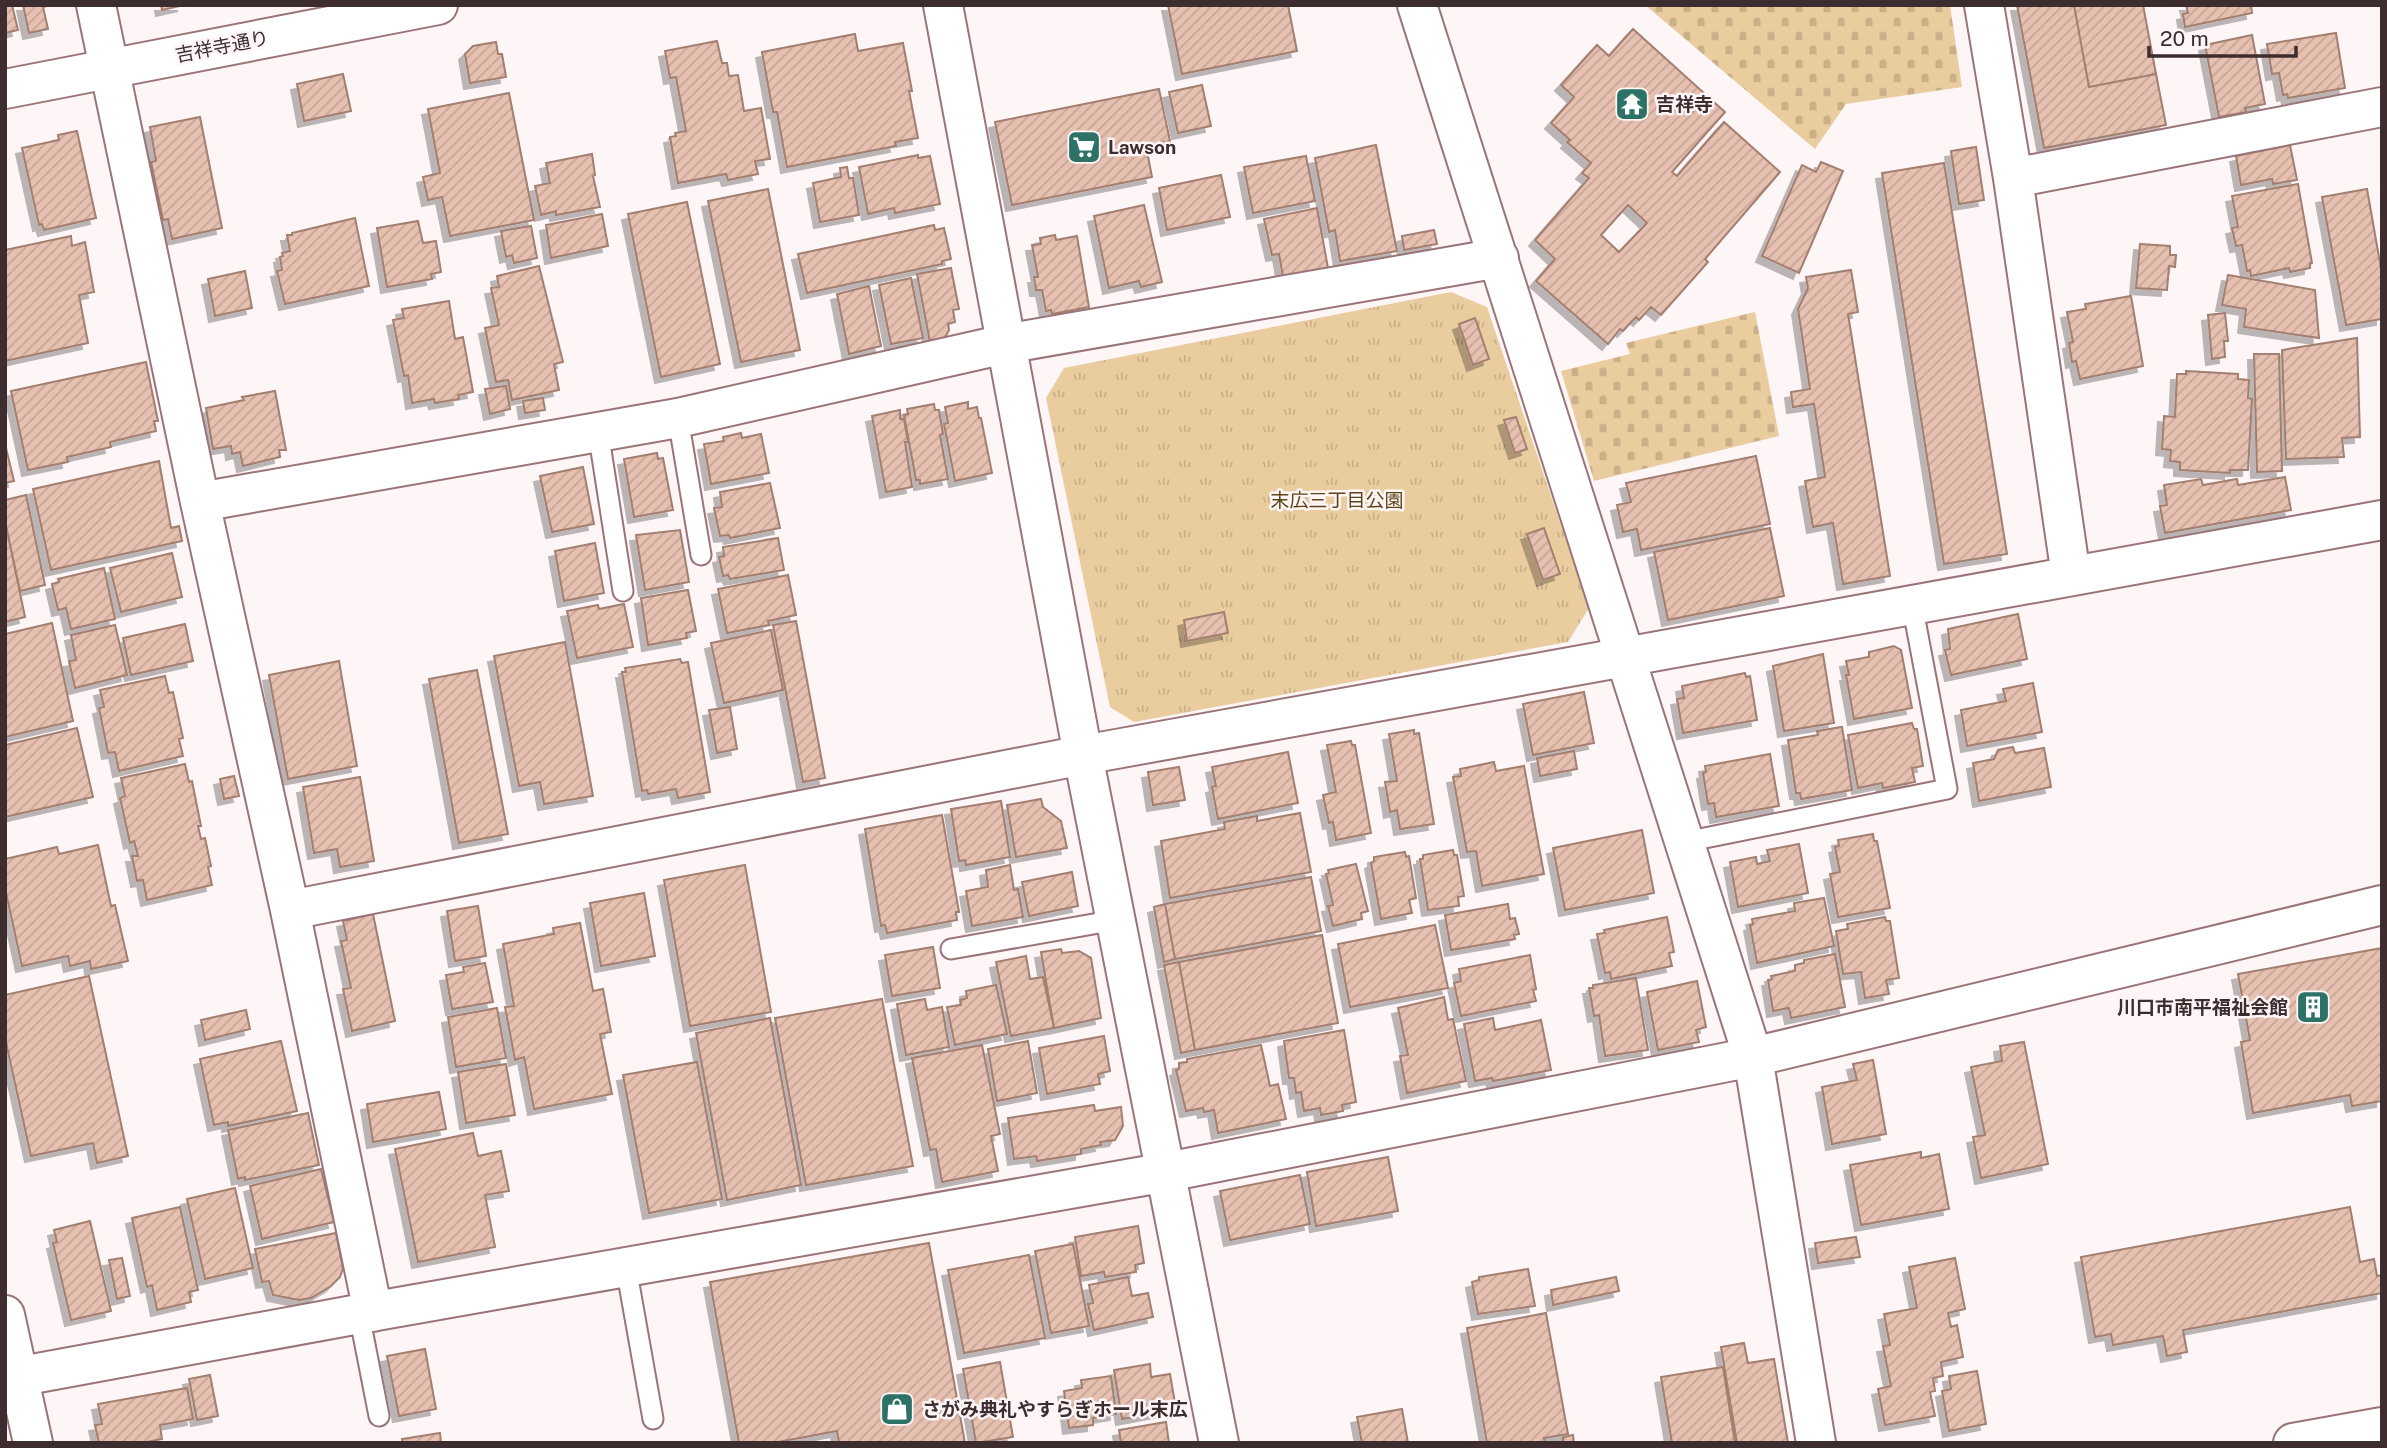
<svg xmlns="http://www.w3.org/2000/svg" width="2387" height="1448" font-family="'Public Sans','Noto Sans JP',sans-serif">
  <defs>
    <pattern id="cemetery-stones" width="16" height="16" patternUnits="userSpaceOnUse" patternTransform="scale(1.75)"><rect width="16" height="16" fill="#eacd9f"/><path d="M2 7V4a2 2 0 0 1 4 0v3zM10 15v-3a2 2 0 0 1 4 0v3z" fill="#cab089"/></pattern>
    <pattern id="park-tufts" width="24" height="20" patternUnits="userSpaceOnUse" patternTransform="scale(1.75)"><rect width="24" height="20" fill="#eacd9f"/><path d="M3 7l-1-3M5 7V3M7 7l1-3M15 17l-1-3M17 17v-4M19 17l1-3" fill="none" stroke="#cab089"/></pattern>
    <pattern id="building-hatch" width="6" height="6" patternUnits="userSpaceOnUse" patternTransform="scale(1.75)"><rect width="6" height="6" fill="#e6c0b0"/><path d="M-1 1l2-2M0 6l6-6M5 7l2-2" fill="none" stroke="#c6a598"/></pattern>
    <filter id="shadow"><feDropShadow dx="-6" dy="6" stdDeviation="0" flood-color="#0004"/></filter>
  </defs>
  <rect width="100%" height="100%" fill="#fef5f6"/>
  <!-- cemetery -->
  <path fill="url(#cemetery-stones)" d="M1645 5H1950L1962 87 1846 104 1815 149Z
    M1755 312 1779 436 1594 481 1561 371 1630 354 1626 343Z"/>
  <!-- park -->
  <path fill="url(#park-tufts)" d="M1451 292 1487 307 1589 608 1568 642 1134 722 1110 707 1046 398 1064 368Z"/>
  <!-- building -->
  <path fill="url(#building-hatch)" stroke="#a27f70" stroke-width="2" fill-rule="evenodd" filter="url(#shadow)" d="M5 5H12L18 30 5 33Z
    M23 5H51L43 7 48 29 29 33Z
    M161 5H184L162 10Z
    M1168 5H1288L1297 51 1182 74Z
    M2017 5H2074L2089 87 2156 74 2166 125 2044 148Z
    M2074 5H2143L2156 74 2089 87Z
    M2186 5H2251L2252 13 2185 27 2183 14 2188 13Z
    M1633 29 1725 112 1672 172 1677 176 1724 122 1780 172 1705 259 1708 262 1661 315 1651 307 1639 320 1636 317 1623 331 1620 329 1608 344 1536 281 1555 259 1535 240 1589 178 1582 173 1591 163 1567 142 1570 140 1551 123 1574 97 1561 85 1597 45 1609 56ZM1628 205 1647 223 1619 252 1601 235Z
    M2336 33 2345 88 2288 98 2287 94 2283 95 2279 73 2272 74 2267 44Z
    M855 34 858 51 903 43 912 91H909L918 138 895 142 896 146 787 167 777 112H773L762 52Z
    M2252 35 2265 104 2245 108 2246 112 2219 117 2205 45Z
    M717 41 722 63H727L729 76 738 75 744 111 761 108 770 159 755 161 758 174 728 180 726 174 678 183 670 137 676 136 675 133 686 131 676 77 670 78 665 51Z
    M496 42 498 54H502L506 77 470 83 465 54 473 46Z
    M343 74 351 111 304 121 297 84Z
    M1202 85 1211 126 1178 133 1169 92Z
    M1159 89 1170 141 1146 146 1152 177 1012 205 995 122Z
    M509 93 534 220 450 236 442 197 428 200 423 177 440 173 428 109Z
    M200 117 222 228 172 239 168 219 163 220 151 162 156 161 150 127Z
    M77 131 96 218 44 230 42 224 39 225 22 148 59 140 58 135Z
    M1376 145 1397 251 1340 261 1335 230 1329 232 1315 158Z
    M2290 145 2297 180 2273 184 2272 179 2241 185 2236 156Z
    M1976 147 1984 200 1959 204 1951 151Z
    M592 154 595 175 593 176 600 207 556 215V211L541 215 535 186 550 183 546 163Z
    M918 155V158L930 156 940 204 895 213 894 208 868 214 859 167Z
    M1306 156 1315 201 1253 213 1244 167Z
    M1821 162 1843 171 1799 273 1762 256 1802 165 1816 172Z
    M1944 163 2007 554 1944 564 1882 173Z
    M847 167 849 178H853L859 215 820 222 813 183 841 177 840 168Z
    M1221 175 1230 217 1167 230 1159 188Z
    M2298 184 2312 263 2310 264V268L2290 272 2289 268 2251 276 2250 270 2247 271 2242 245 2236 246 2232 228 2238 227 2232 196Z
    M768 189 800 350 741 362 708 201Z
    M2367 189 2382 274V319L2346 325 2322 197Z
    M687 202 720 364 661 377 628 214Z
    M1144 205 1162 282 1141 287 1139 281 1109 288 1094 216Z
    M1317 208 1328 268 1283 277 1279 254 1272 255 1264 219Z
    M602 214 608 246 551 258 546 225Z
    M355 218 369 286 285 304 277 271 282 270 280 257 283 256 282 253 290 251 287 235H292V233Z
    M418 221 423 243 436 241 441 272 431 274 432 279 387 287 377 228Z
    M934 225 935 230 944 228 951 259 942 261V264L807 293 798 254Z
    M531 226 537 258 514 263 512 255 506 257 501 231Z
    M1434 230 1437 244 1404 250 1402 236Z
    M1055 235 1056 240 1077 236 1089 307 1052 314 1051 310 1046 311 1042 290H1036L1034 277H1038L1032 245 1041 244 1040 238Z
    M71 236 72 246 85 242 94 292 79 295 88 343 5 361V250Z
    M2140 244 2170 246V255H2176L2175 267 2169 266 2167 290 2136 288Z
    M539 266 563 362 554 364 559 390 512 400 508 380 496 382 485 328 499 325 491 288 499 287 497 276Z
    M951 268 959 309 953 310 955 322 948 324 949 330 944 339 930 342 917 274Z
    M1851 270 1858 312 1848 314 1890 576 1843 584 1833 523 1813 527 1805 481 1825 477 1814 404 1793 407 1791 392 1810 389 1798 309 1808 288 1806 277Z
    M245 271 252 308 215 316 208 279Z
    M2228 275 2315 290 2319 338 2244 327 2246 309 2222 305Z
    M911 278 923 338 891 344 879 285Z
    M869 286 881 346 849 354 837 294Z
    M2131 296 2143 366 2080 379 2076 361 2072 362 2069 343 2073 342 2067 312 2086 309 2085 304Z
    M449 301 455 339 463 337 473 392 458 395 459 399 435 403 434 399 412 403 408 375 404 376 393 320 404 318 402 309Z
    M2225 313 2228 341H2224L2225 357 2212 359 2208 315Z
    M1475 318 1489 359 1473 365 1459 324Z
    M2357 338 2360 437 2342 438 2344 457 2286 459 2282 350Z
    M2254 354H2279L2282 471 2257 472Z
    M146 362 158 421H154L156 431 110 442 111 447 67 457 68 462 28 470 11 391Z
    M2186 371 2238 374V379L2249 380 2248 398 2252 399 2248 470H2230V473L2180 470V462L2170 461 2171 450 2162 449 2164 416 2175 417 2177 374H2186Z
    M506 386 510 409 490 414 485 389Z
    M275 391 286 450H279L280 457 243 466 240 452 232 454 231 446 213 449 206 408 244 400 242 397Z
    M543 398 545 410 525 413 523 401Z
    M968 402V409L977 407 979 418H981L992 473 955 481 944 424 948 423 945 407Z
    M934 404 935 410H939L943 434 940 435 948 479 920 484V480H916L904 415 908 414 907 409Z
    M900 410V419H904L908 442H905L912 487 886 492 872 416Z
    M1516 417 1527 449 1515 453 1504 420Z
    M741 433 742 438 761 434 769 473 711 484 704 444 724 441 723 437Z
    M6 448 14 481 5 483V448Z
    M657 453 658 459 663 458 673 510 634 517 624 459Z
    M1756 456 1770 524 1641 550 1637 529 1623 532 1617 505 1631 502 1626 483Z
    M159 461 171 528 179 526 182 541 51 570 33 489Z
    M583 467 594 524 552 532 540 476Z
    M2285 477 2291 510 2165 533 2160 506 2167 505 2164 485 2201 479 2203 485 2237 479 2238 485Z
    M770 483 780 528 730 538 729 535 720 536 714 508 722 507 720 492Z
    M26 495 45 585 20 591 5 521V500Z
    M5 521 25 617 5 622Z
    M1544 528 1560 574 1543 580 1527 534Z
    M1770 528 1784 596 1668 620 1654 552Z
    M680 530 689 582 645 590 636 535Z
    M778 538 784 570 730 579 728 575 723 576 719 557 724 556 723 547Z
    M595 543 604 593 564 601 555 551Z
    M172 553 182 597 121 612 110 568Z
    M104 568 115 619 71 629 66 608 58 610 52 584 59 582 58 579Z
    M788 575 796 615 768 621 769 625 727 633 718 589Z
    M688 590 696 631 686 633 687 638 648 645 641 598Z
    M624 604 633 647 577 658 567 611 598 605 599 609Z
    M1224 612 1228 633 1187 641 1184 620Z
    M2018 614 2027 659 1951 675 1945 650 1950 649 1948 629Z
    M796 621 825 778 803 782 773 625Z
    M52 623 73 721 5 737V634Z
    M185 624 193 661 131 675 123 638Z
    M115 625 127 675 75 688 69 661 76 660 71 635Z
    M771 630 783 690 724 703 711 643Z
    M565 642 593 796 544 804 540 782 519 786 494 656Z
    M1894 646 1901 650 1912 708 1854 719 1846 675H1849L1846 661 1869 657V652Z
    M1823 654 1834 723 1784 731 1773 666Z
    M680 659 682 663 688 662 710 792 678 798 676 789 648 794 647 790 642 791 622 672H626L625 668Z
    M339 661 357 766 288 779 269 675Z
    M477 670 508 834 459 843 429 679Z
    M1745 673 1746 677 1750 676 1757 720 1683 733 1677 699 1684 698 1682 686Z
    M165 676 169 693 173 692 183 738 179 739 183 756 119 771 115 752 108 753 99 708 104 707 100 690Z
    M2033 683 2042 732 1967 746 1961 710 2006 701 2003 689Z
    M1584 692 1594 743 1533 755 1523 704Z
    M730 707 737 749 717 753 709 710Z
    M1912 723 1914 729H1917L1923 766 1912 768 1915 782 1883 788 1882 783 1858 788 1848 735Z
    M1842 727 1852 790 1801 799 1800 793H1796L1788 740 1818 735 1817 731Z
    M77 728 93 797 5 817V745Z
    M1414 730V734L1419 733 1434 824 1400 829 1397 810 1390 812 1385 782 1397 781 1389 734Z
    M1351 741 1352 745H1355L1371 833 1336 840 1333 822 1329 823 1323 795 1336 792 1327 745Z
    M2013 747 2015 753 2044 748 2051 787 1979 801 1973 763 1994 759 1998 750Z
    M1574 751 1577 769 1540 776 1537 758Z
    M1288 752 1298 803 1218 819 1212 787 1216 786 1212 767Z
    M1770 754 1779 806 1716 817 1714 803 1708 804 1703 773 1706 772 1705 766Z
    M1494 762 1496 771 1524 766 1544 874 1482 886 1476 851 1467 852 1453 777 1461 776 1460 769Z
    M185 764 189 782 192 781 201 826H198L201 839 205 838 211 866 208 867 212 885 147 900 143 880 137 881 132 856H138L134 841 130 843 120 798 125 796 121 778Z
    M1179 767 1185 800 1153 805 1148 772Z
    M234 776 239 796 224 799 220 779Z
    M360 777 374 861 340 867 337 849 314 853 303 787Z
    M1041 799 1043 807 1061 821 1067 848 1016 857 1007 805Z
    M1001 801 1010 857 966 865 965 860 959 861 951 809Z
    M1300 813 1311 872 1170 898 1161 841 1225 829 1224 822 1257 816V821Z
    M942 815 959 912H956L957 920 887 933 885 925 881 926 865 829Z
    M1642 830 1654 893 1565 910 1553 848Z
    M1873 834 1874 841H1877L1890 908 1838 917 1830 874 1840 872 1835 847 1839 846 1838 840Z
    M1799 844 1808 893 1738 907 1730 862 1756 857 1757 864 1770 861 1767 850Z
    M98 845 111 906 115 905 128 961 91 969 90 961 70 966 68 956 22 966 5 888V859L57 847 59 854Z
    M1453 850 1454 855H1457L1464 896 1458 897 1459 906 1428 910 1420 859H1423V855Z
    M1405 852 1406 857 1409 856 1416 898 1409 900 1412 913 1381 919 1371 863 1374 861V857Z
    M1356 864 1368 911 1361 913 1362 919 1333 926 1328 906 1333 905 1326 874 1329 873 1328 870Z
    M745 865 771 1012 690 1026 664 880Z
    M1010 865 1014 890 1018 889 1023 917 972 926 966 891 988 887 986 870Z
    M1072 872 1078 906 1029 916 1022 882Z
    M1311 877 1321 931 1175 959 1165 904Z
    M644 893 655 956 601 966 590 903Z
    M1824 898 1834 946 1757 963 1750 925 1753 924 1752 919 1795 911 1794 903Z
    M1165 904 1175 959 1164 962 1154 907Z
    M1508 904 1510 919 1515 918 1519 934 1514 935 1515 939 1451 950 1445 915Z
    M478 906 486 956 455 961 447 911Z
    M373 914 395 1021 352 1031 343 989 351 988 341 941 347 940 343 921Z
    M1667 917 1674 952 1669 953 1672 966 1611 979 1610 972 1605 973 1597 934 1605 933 1604 930Z
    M1885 917 1886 921H1890L1899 978 1886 980 1889 994 1865 998 1861 972 1843 974 1836 931 1848 929 1847 924Z
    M580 923 593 991 603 989 611 1032 600 1034 612 1094 534 1109 524 1057 515 1060 505 1007 514 1006 503 944 554 934 553 928Z
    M1435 925 1448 988 1350 1007 1338 944Z
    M1322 935 1338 1023 1195 1050 1179 962Z
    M933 947 940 988 892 996 885 955Z
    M2382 948V1101L2352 1106 2350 1095 2253 1113 2241 1042 2250 1040 2238 974Z
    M1061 949 1062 953 1079 951 1091 958 1101 1018 1054 1028 1041 952Z
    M1835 954 1845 1007 1791 1018 1789 1008 1773 1011 1768 980 1772 979 1771 976 1795 971V965L1804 963V960Z
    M1530 955 1536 989 1533 990 1536 1001 1461 1016 1454 983 1461 981 1459 969Z
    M1026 956 1030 979 1043 977 1054 1028 1011 1036 996 962Z
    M1179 962 1195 1050 1181 1053 1164 965Z
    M485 963 493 1002 452 1009 446 975 464 972 463 967Z
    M89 976 128 1156 97 1163 93 1143 31 1156 5 1038V995Z
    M1636 978 1648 1050 1605 1056 1599 1015 1594 1016 1589 988H1593V985Z
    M1697 981 1706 1027 1696 1030 1699 1042 1658 1050 1647 992Z
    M996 985 1007 1034 955 1045 947 1007 961 1005 960 1000 967 998 966 991Z
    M1444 997 1448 1020 1453 1019 1466 1081 1407 1093 1400 1056 1408 1055 1398 1008Z
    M882 999 913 1166 806 1185 775 1018Z
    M925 999 927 1010 942 1007 949 1047 906 1055 897 1004Z
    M497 1008 506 1058 456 1067 448 1017Z
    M246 1010 250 1029 205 1040 201 1020Z
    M770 1018 801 1185 727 1200 696 1033Z
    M1493 1018 1495 1030 1541 1020 1551 1070 1493 1081 1492 1078 1475 1081 1464 1024Z
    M1344 1030 1356 1102 1342 1105 1343 1111 1321 1115 1320 1108 1304 1111 1301 1092 1296 1093 1294 1078H1289L1284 1041Z
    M1104 1036 1110 1071 1098 1074 1100 1084 1047 1094 1039 1048Z
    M281 1041 297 1111 228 1126V1122L214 1125 200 1059Z
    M1028 1041 1037 1093 997 1101 988 1049Z
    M2024 1042 2048 1164 1981 1178 1973 1137 1985 1135 1971 1067 2002 1061 2000 1046Z
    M982 1045 1000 1134 991 1136 998 1171 942 1182 936 1149 930 1150 912 1058Z
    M1261 1045 1270 1086 1278 1084 1286 1119 1218 1133 1214 1110 1204 1112 1203 1108 1186 1111 1176 1070 1179 1069V1063L1187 1062V1059Z
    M1873 1060 1886 1134 1832 1144 1822 1087 1857 1080 1853 1064Z
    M697 1062 722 1199 649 1213 623 1075Z
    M506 1064 515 1115 466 1123 458 1072Z
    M439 1092 446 1129 373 1142 367 1104Z
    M1094 1105 1095 1111 1121 1107 1123 1126 1115 1140 1100 1142 1101 1145 1081 1149V1154L1037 1161 1036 1156 1014 1159 1008 1118Z
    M308 1113 319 1165 245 1180V1177L238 1179 228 1130Z
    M473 1133 478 1156 501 1151 509 1191 485 1195 495 1247 418 1262 395 1149Z
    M1921 1152V1158L1939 1154 1949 1209 1861 1225 1850 1165Z
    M1388 1157 1398 1211 1316 1226 1307 1172Z
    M321 1169 334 1222 262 1239 250 1186Z
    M1300 1175 1310 1224 1230 1240 1220 1191Z
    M235 1188 253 1268 205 1279 187 1199Z
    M180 1207 198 1290 189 1292 191 1302 157 1310 152 1285 147 1287 132 1218Z
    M2350 1207 2360 1262 2374 1259 2377 1276 2382 1275V1293L2183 1330 2187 1352 2167 1356 2163 1336 2113 1345 2111 1334 2095 1337 2081 1257Z
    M90 1221 111 1311 71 1320 53 1243 57 1242 54 1230Z
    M1138 1226 1144 1263 1135 1265 1136 1272 1105 1277 1104 1272 1081 1276 1075 1237Z
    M336 1233 343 1268 340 1277 331 1286 311 1298 299 1300 273 1295 269 1281 262 1282 255 1249Z
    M1856 1237 1860 1257 1818 1263 1815 1243Z
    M929 1243 965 1443H839L837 1431 773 1443H739L710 1282Z
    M1073 1244 1089 1326 1051 1333 1035 1251Z
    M1029 1255 1045 1338 964 1353 948 1270Z
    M122 1258 130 1296 117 1299 109 1260Z
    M1955 1258 1965 1309 1948 1313 1951 1327 1957 1325 1963 1357 1941 1362 1943 1376 1933 1378 1935 1391 1930 1392 1935 1416 1885 1425 1878 1389 1891 1386 1883 1346 1890 1345 1884 1314 1917 1308 1909 1267Z
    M1528 1269 1535 1306 1478 1314 1472 1282 1479 1280V1277Z
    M1128 1277 1132 1296 1148 1293 1153 1317 1094 1330 1088 1304 1093 1303 1089 1285Z
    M1616 1277 1619 1291 1553 1305 1551 1290Z
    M1546 1313 1568 1434 1544 1438 1545 1443H1487L1467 1328Z
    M1744 1343 1748 1363 1774 1359 1788 1443H1737L1721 1347Z
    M425 1349 436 1409 399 1416 387 1356Z
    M1000 1362 1013 1437 976 1443 963 1369Z
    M1150 1364 1151 1377 1170 1374 1176 1409 1122 1419 1114 1370Z
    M1723 1367 1735 1443H1672L1661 1377Z
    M1977 1371 1986 1424 1949 1431 1942 1391 1951 1389 1949 1376Z
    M210 1375 218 1416 197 1420 189 1379Z
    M1111 1376 1116 1414 1093 1418V1425L1069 1428 1064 1391 1082 1388 1081 1380Z
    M187 1388 193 1419 160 1425 162 1439 142 1443H99L95 1425 102 1424 98 1404Z
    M1402 1409 1408 1443H1362L1357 1417Z
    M1166 1422 1169 1443H1121L1119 1430Z
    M440 1433 441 1443H403L402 1439Z
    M1573 1435 1574 1443H1563V1437Z"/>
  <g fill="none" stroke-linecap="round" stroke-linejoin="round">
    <!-- service casing -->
    <g stroke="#9a7478" stroke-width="23">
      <path id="service" d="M678 418 701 555
        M598 431 623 591
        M1685 842 1947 789 1912 604
        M951 949 1116 920
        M626 1267 653 1419
        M359 1314 379 1416"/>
    </g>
    <!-- minor casing -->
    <g stroke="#9a7478" stroke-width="42">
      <path id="minor" d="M96 5 200 502 290 910 373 1312
        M1417 5 1753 1057 1816 1443
        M1984 5 2013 178 2071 576
        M2013 178 2382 107
        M200 502 678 418 1005 344 1499 258
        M290 910 1083 755 2382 520
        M5 1379 359 1314 1167 1172 1753 1057 2382 905"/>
    </g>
    <!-- tertiary casing -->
    <g stroke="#9a7478" stroke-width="42">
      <path id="tertiary" d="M943 5 1083 755 1219 1443
        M5 89 438 5
        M5 1315 33 1443
        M2293 1443 2382 1427"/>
    </g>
    <!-- service -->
    <use href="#service" stroke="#fff" stroke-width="19"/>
    <!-- minor -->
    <use href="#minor" stroke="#fff" stroke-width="38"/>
    <!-- tertiary -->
    <use href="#tertiary" stroke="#fff" stroke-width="38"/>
  </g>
  <!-- icons -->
  <defs>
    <g id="temple-square" transform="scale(1.75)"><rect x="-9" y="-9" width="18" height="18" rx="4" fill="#2d7267" stroke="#fef5f6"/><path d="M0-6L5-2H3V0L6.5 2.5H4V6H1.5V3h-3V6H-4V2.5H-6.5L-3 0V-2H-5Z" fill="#fff"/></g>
    <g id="supermarket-square" transform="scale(1.75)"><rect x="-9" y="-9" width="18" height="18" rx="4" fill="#2d7267" stroke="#fef5f6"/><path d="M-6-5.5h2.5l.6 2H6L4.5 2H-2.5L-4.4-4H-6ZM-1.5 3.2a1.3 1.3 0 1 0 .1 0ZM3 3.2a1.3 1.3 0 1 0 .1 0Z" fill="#fff"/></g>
    <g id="building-square" transform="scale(1.75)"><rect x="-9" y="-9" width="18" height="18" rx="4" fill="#2d7267" stroke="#fef5f6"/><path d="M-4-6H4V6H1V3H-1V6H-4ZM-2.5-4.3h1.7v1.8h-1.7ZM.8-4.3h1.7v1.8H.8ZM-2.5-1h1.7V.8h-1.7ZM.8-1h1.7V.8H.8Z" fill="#fff"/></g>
    <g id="shop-square" transform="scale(1.75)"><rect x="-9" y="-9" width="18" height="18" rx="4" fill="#2d7267" stroke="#fef5f6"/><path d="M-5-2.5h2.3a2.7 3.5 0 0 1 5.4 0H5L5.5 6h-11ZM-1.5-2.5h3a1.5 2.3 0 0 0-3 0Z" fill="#fff"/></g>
  </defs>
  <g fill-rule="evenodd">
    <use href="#temple-square" x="1632" y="104"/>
    <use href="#supermarket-square" x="1084" y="147"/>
    <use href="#building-square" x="2313" y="1007"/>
    <use href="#shop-square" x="897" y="1409"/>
  </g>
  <g text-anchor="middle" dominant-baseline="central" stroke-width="5" stroke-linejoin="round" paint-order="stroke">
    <!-- street labels -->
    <g font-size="19" fill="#3d2d2f" stroke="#fef5f6">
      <text transform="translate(222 46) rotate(-11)">吉祥寺通り</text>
    </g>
    <!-- poi labels -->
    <g font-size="19" font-weight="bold" fill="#3d2d2f" stroke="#fef5f6" text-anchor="start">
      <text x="1656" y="104">吉祥寺</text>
      <text x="1108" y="147">Lawson</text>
      <text x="2288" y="1007" text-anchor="end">川口市南平福祉会館</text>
      <text x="922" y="1409">さがみ典礼やすらぎホール末広</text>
    </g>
    <!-- park labels -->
    <g font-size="19" fill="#5e4417" stroke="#fef5f6">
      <text x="1337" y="500">末広三丁目公園</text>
    </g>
  </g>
  <!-- border -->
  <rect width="2387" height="1448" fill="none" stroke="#3d2d2f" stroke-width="14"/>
  <!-- scale -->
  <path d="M2149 46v10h147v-10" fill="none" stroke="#3d2d2f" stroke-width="3.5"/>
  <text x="2160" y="46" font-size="21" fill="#3d2d2f" stroke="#fef5f6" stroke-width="5" paint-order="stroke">20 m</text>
</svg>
